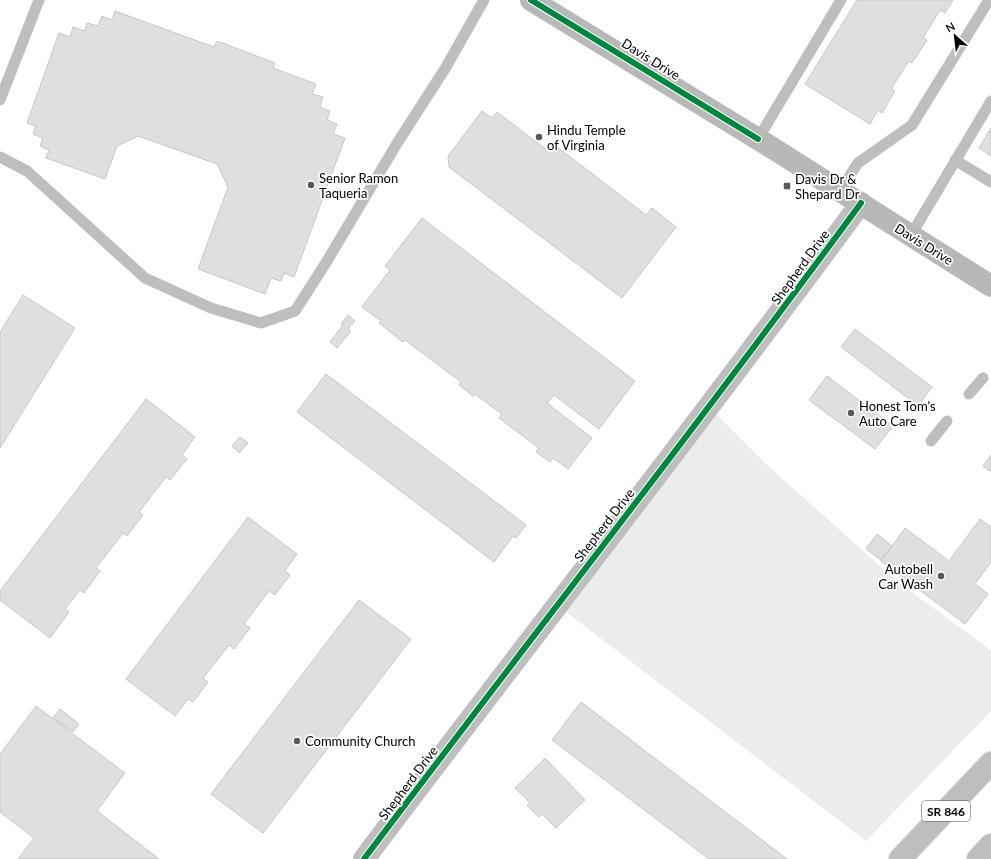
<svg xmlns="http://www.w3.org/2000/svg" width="991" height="859" font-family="Lato,sans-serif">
  <rect width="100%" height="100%" fill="#fff"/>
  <!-- green -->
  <path fill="#ececec" d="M709 407 766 464 899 583 991 650V711L866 841 557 605Z"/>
  <!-- building -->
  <path fill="#dfdfdf" stroke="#c7c7c7" d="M857 0H953L945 13 940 10 923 38 927 40 912 63 909 61 891 89 895 91 882 113 878 110 870 124 805 84Z
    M115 11 214 47 217 41 275 63 273 68 316 84 312 94 323 97 320 107 330 111 327 120 337 124 333 134 345 138 294 277 284 273 281 281 271 278 265 294 198 269 228 187 217 164 138 136 117 146 105 179 46 158 49 150 40 146 43 138 33 134 36 126 27 123 59 33 70 37 73 27 85 31 87 23 98 26 102 16 112 20Z
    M482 111 492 118 497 112 547 150 552 143 646 215 652 208 676 227 622 298 449 167 448 156Z
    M991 128V156L979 148Z
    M422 218 635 381 599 429 554 395 547 403 592 438 568 469 553 458 550 462 536 452 539 448 499 418 502 414 475 394 473 396 459 385 461 382 405 340 403 342 379 323 381 321 362 307 390 270 385 266Z
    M23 295 75 328 0 448V332Z
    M348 315 355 321 348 329 351 331 337 348 330 342 343 325 341 324Z
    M855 329 932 387 918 406 841 347Z
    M326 374 526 525 516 538 513 536 494 562 297 412Z
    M827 376 893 426 875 449 809 400Z
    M146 399 195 437 182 455 187 459 170 480 166 477 139 512 143 515 127 536 123 533 96 568 100 571 84 593 80 590 65 609 69 612 50 638 0 600V591Z
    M240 437 248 443 239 453 232 446Z
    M991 455V472L983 466Z
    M248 517 297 554 285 571 290 575 275 595 269 591 244 624 250 628 234 649 229 645 203 678 208 682 193 702 188 699 175 716 126 679Z
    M980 519 991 527V562L975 584 988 594 965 624 881 561 905 528 949 561Z
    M877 534 892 546 881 560 866 549Z
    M359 600 411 639 263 833 211 794Z
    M581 702 787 859H709L552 740Z
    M36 706 125 773 97 811 159 859H18L34 838 0 812V754Z
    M60 709 79 724 73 732 53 718Z
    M545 758 585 800 556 828 542 814 539 817 527 806 530 803 515 788Z"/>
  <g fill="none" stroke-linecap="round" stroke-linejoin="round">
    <!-- primary casing -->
    <g stroke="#dbdbdb" stroke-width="24">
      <path id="primary" d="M900 859 991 763
        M978 859 991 845"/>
    </g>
    <!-- service -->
    <path stroke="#bebebe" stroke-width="11" d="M0 100 39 0
      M758 139 841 0
      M0 157 27 171 145 278 211 308 261 323 295 311 327 261 396 145 446 67 484 0
      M955 160 991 182
      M840 190 858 163 912 125 989 0
      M911 235 991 101
      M969 394 983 378
      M931 441 947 421"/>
    <!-- minor -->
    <path stroke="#bebebe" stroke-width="22" d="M364 859C529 640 699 424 861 203"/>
    <!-- secondary -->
    <path stroke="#b8b8b8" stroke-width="22" d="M531 0 758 139 991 286"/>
    <!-- primary -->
    <use href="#primary" stroke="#bebebe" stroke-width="22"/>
    <!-- cycleway casing -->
    <g stroke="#fff" stroke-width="8">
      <path id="cycleway" d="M531 0 758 139
        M364 859C529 640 699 424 861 203"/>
    </g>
    <!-- cycleway -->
    <use href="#cycleway" stroke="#00873e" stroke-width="6"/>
  </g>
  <!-- markers -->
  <g fill="#595959" stroke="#fff" stroke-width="1.5">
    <circle cx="539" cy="137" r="4"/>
    <circle cx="311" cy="185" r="4"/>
    <rect x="783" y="182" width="8" height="8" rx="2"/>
    <circle cx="851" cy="413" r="4"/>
    <circle cx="941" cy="576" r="4"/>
    <circle cx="297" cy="741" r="4"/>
  </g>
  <g text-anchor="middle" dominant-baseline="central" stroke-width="3.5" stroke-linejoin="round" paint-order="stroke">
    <!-- shield labels -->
    <rect fill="#fff" stroke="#4c4c4c" stroke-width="1" x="922" y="801" width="48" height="20" rx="3"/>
    <g font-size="12" font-weight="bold" fill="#000">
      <text x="946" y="811">SR 846</text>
    </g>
    <!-- street labels -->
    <g font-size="13" fill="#000" stroke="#fff">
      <text transform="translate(651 59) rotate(32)">Davis Drive</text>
      <text transform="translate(924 244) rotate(32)">Davis Drive</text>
      <text transform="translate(800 267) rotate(-54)">Shepherd Drive</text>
      <text transform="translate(604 525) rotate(-52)">Shepherd Drive</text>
      <text transform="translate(408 783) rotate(-53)">Shepherd Drive</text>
    </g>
    <!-- poi labels -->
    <g font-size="13" fill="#000" stroke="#fff" text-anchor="start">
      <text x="547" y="130">Hindu Temple<tspan x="547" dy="15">of Virginia</tspan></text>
      <text x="319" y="178">Senior Ramon<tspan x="319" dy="15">Taqueria</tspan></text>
      <text x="795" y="179">Davis Dr &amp;<tspan x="795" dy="15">Shepard Dr</tspan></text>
      <text x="859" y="406">Honest Tom's<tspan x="859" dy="15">Auto Care</tspan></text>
      <text x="933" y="569" text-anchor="end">Autobell<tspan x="933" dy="15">Car Wash</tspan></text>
      <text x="305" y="741">Community Church</text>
    </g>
  </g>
  <!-- north arrow -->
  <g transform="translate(955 36) rotate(332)" stroke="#ffffff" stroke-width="3" paint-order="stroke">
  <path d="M0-3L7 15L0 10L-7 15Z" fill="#000000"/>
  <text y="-6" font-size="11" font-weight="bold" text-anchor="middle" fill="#000000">N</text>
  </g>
</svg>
